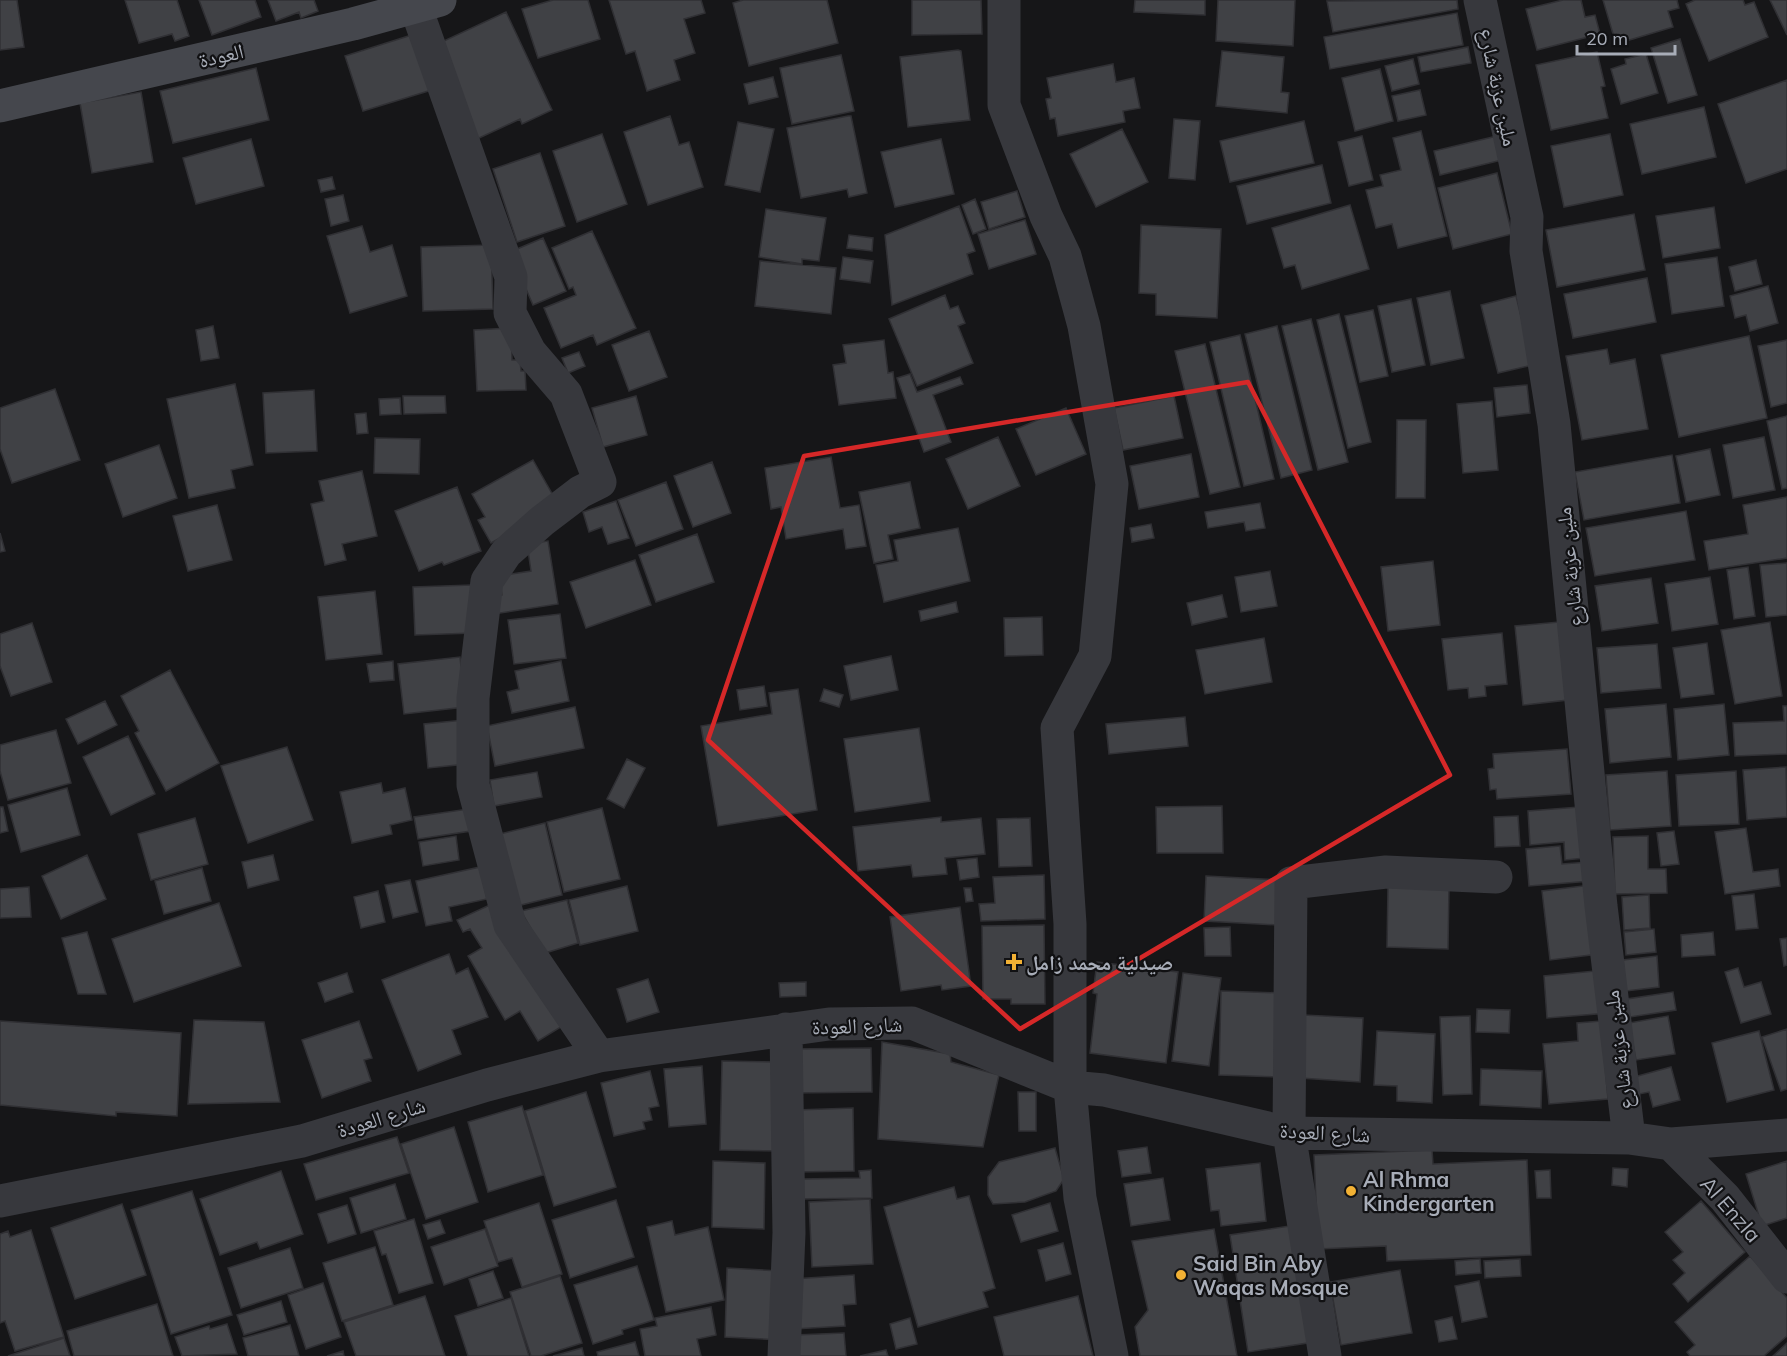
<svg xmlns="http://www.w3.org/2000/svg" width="1787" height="1356" font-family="Mulish,'Noto Naskh Arabic',sans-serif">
  <rect width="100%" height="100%" fill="#161618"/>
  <!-- building -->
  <path fill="#404145" stroke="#303034" stroke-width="1.5" d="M0 0H17L24 47 0 50Z
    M125 0H177L189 36 175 41 172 34 139 43Z
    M199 0H255L261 17 212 35Z
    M268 0H314L318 11 301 18 299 12 276 21Z
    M553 0H588L600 39 538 58 522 9Z
    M609 0H701L705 13 684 19 695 53 674 60 680 80 647 91 635 51 626 54Z
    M743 0H827L838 43 749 66 733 3Z
    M912 0H981L982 34 912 35Z
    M1135 0H1205V15L1134 12Z
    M1218 0H1295L1293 46 1216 41Z
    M1457 0 1458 9 1333 32 1327 1Z
    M1563 0H1581L1585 17 1595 15 1600 34 1537 50 1526 9Z
    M1603 0H1677L1679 8 1668 11 1673 27 1616 44Z
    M1695 0H1743L1745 5 1754 2 1768 37 1709 61 1686 4Z
    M1770 0H1787V35Z
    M506 12 552 110 522 124 520 119 477 139 433 46Z
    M1457 13 1463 45 1330 69 1324 37Z
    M418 33 435 89 363 111 345 56Z
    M1680 39 1697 95 1668 103 1651 48Z
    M1468 47 1471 63 1421 72 1418 57Z
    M958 50 961 51 970 120 908 127 900 57Z
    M1222 51 1284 57 1281 92 1289 93 1287 113 1216 106Z
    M1597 52 1605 86 1601 87 1608 118 1551 130 1536 65Z
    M1646 54 1658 93 1621 104 1611 69 1626 64 1625 59Z
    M841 55 854 111 792 124 780 68Z
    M1413 59 1419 84 1392 91 1385 66Z
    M1113 64 1116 82 1134 78 1140 108 1123 111 1125 122 1058 136 1055 118 1050 119 1046 99 1051 98 1047 78Z
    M256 68 269 120 173 143 160 91Z
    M1380 69 1393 121 1355 131 1342 78Z
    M773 77 778 97 749 104 744 84Z
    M1787 80V169L1746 183 1718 104Z
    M1420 90 1426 115 1398 121 1392 96Z
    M141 92 153 162 92 173 80 103Z
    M1704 107 1716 157 1642 174 1630 124Z
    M670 116 679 145 689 142 703 187 648 205 624 132Z
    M848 116H851L867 193 849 197 847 189 801 198 787 128Z
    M1174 119 1200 121 1195 180 1169 178Z
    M1304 121 1314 163 1230 182 1220 141Z
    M738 122 774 129 760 192 725 185Z
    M1122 129 1148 182 1096 207 1070 154Z
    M1421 131 1447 236 1398 248 1392 224 1376 228 1366 190 1383 186 1380 175 1401 170 1393 138Z
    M602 134 627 204 577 222 553 151Z
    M1610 134 1623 195 1564 207 1551 146Z
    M1362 136 1373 180 1349 186 1338 142Z
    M1497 136 1502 160 1440 175 1434 151Z
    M251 139 264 186 196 204 183 158Z
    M941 139 954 194 895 207 881 152Z
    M540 153 565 226 517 242 493 169Z
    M1322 165 1331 203 1247 224 1237 186Z
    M1497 173 1512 234 1453 249 1438 188Z
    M332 177 335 189 321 192 318 180Z
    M1017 191 1025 217 989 229 981 202Z
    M343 195 349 221 331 226 325 199Z
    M975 199 986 229 973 234 962 205Z
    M1350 205 1369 269 1302 289 1295 265 1284 268 1272 228Z
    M959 206 975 251 967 254 973 274 892 305 885 235Z
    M1714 207 1720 248 1663 258 1656 216Z
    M766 209 826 218 819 261 802 259V264L759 257Z
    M1634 214 1645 270 1557 287 1546 230Z
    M1025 220 1036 254 989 269 978 234Z
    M1141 225 1221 229 1217 318 1156 315V294L1139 293Z
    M362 226 370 252 392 245 407 296 350 313 327 236Z
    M592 231 636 328 597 345 593 335 561 348 544 308 576 295 573 287 569 289 552 248Z
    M849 235 873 238 872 251 847 248Z
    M543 238 566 291 533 305 510 252Z
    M491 245 493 309 423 311 421 247Z
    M843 257 873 261 870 283 840 279Z
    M1717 257 1724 306 1672 314 1665 264Z
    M1756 260 1762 284 1735 291 1729 267Z
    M760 261 836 268 831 314 755 306Z
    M1647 278 1656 322 1573 338 1564 294Z
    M1768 286 1778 323 1750 331 1746 315 1735 318 1730 296Z
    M1450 291 1464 358 1431 365 1417 298Z
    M945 295 950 309 958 306 965 323 958 326 973 363 917 386 889 319Z
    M1516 296 1533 365 1498 373 1481 305Z
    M1411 299 1425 365 1392 372 1378 306Z
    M1373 310 1388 376 1360 382 1345 316Z
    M1339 314 1371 442 1348 448 1317 320Z
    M1311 319 1348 462 1318 470 1282 326Z
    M213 326 219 358 201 361 196 330Z
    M1277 326 1312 470 1281 478 1245 334Z
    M511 328 512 360H520L521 371H525L526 390 477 391 474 330Z
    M649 331 667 377 629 391 612 345Z
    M1240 335 1274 479 1244 486 1210 342Z
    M1749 336 1767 418 1679 437 1661 355Z
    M884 340 888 373 893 372 896 398 839 405 833 365 846 363 843 345Z
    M1787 340V403L1771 407 1758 346Z
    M1205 344 1240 487 1210 494 1175 351Z
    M1607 349 1610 364 1635 359 1648 429 1582 440 1566 356Z
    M579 352 585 366 568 373 562 358Z
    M910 374 917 392 960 377 963 384 933 395 951 442 924 452 897 378Z
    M235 384 253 465 231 470 235 488 189 498 167 399Z
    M1527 385 1530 413 1497 417 1494 388Z
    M55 389 80 460 12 483 0 449V408Z
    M314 390 317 451 266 453 263 393Z
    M403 396H445L446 413 404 414Z
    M636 396 647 435 603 447 592 408Z
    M1174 396 1183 438 1123 450 1114 408Z
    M400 398 401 414 380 415 379 399Z
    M1492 401 1498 470 1463 473 1457 404Z
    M1066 408 1086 454 1036 475 1016 429Z
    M366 413 368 433 357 434 355 414Z
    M1787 416V488L1782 489 1767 421Z
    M1397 420H1426L1425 498H1396Z
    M998 437 1020 486 968 509 946 459Z
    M1764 437 1775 490 1733 498 1723 445Z
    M375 438 420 439 419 474 374 473Z
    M159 445 177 498 123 517 105 464Z
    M1710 449 1720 495 1686 502 1676 456Z
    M1191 454 1199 497 1139 509 1130 466Z
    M1672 455 1680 503 1584 520 1575 472Z
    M831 457 840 508 859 505 866 546 846 549 843 529 786 539 781 507 771 509 765 468Z
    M533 460 559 506 491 543 478 520 485 517 472 494Z
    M712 462 731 513 693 527 674 476Z
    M362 471 377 536 342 544 346 560 325 565 311 504 324 501 319 481Z
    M666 482 683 529 636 546 618 500Z
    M910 482 920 528 888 535 893 559 874 563 859 492Z
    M457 487 481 551 444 565 442 562 419 571 395 511Z
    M1787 497V558L1709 570 1704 541 1748 534 1743 505Z
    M616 501 629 538 608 544 602 527 589 532 583 512Z
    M1260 503 1265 528 1246 531 1244 522 1208 528 1205 512Z
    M217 505 232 560 188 571 173 516Z
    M1686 511 1695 560 1595 576 1586 528Z
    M1151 524 1154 538 1132 542 1130 528Z
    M958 528 970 581 884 602 876 565 898 561 894 540Z
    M0 533 5 551 0 552Z
    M697 534 714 582 656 602 639 555Z
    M548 541 558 604 494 614 491 597 502 595 499 576 531 571 527 544Z
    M635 560 651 605 586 628 570 582Z
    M1433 561 1440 625 1388 631 1381 567Z
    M1787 563V615L1766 617 1760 565Z
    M1748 567 1755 616 1734 619 1727 570Z
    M1270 571 1277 606 1241 612 1235 577Z
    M1710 577 1718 624 1672 631 1665 584Z
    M1651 578 1658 623 1602 631 1595 586Z
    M472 585 474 633 415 635 413 587Z
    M375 591 382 654 326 660 318 597Z
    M1222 595 1227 617 1192 625 1187 603Z
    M956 602 958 612 921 621 919 611Z
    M560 614 566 658 514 664 508 620Z
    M1042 617 1043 655 1005 656 1004 618Z
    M1559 622 1568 700 1523 705 1515 626Z
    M1770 622 1782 696 1735 704 1721 630Z
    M32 623 52 682 11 696 0 666V634Z
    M1502 633 1507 684 1485 686 1486 696 1469 698 1468 688 1448 690 1442 639Z
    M1264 638 1272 682 1205 694 1196 650Z
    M1707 643 1714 694 1681 698 1673 648Z
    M1657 644 1661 688 1601 693 1597 648Z
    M891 656 898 690 851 700 844 666Z
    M460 657 465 707 404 714 398 664Z
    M393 661 394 680 370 682 367 664Z
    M561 661 569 701 512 713 507 692 519 689 515 671Z
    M170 670 219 763 166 791 135 733 139 731 121 696Z
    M764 686 767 706 740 710 737 690Z
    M798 689 817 810 718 826 701 726 772 714 769 693Z
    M824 689 843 695 839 707 820 701Z
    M105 701 117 725 78 744 66 719Z
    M1666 704 1671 757 1610 763 1605 709Z
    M1724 704 1729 755 1678 760 1674 709Z
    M1783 706H1787V754L1735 756 1733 723 1784 721Z
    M575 707 584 748 495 766 487 726Z
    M1185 717 1188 746 1109 754 1106 724Z
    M464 720 467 764 428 768 424 724Z
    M919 728 930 801 855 812 844 739Z
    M56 730 71 783 8 800 0 771V745Z
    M128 736 155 794 111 815 83 757Z
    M287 747 313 820 248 843 221 766Z
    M1567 749 1571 794 1497 799 1496 789 1490 790 1488 769 1494 768 1493 754Z
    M627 759 645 768 624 808 607 799Z
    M1786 767 1787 817 1747 820 1743 770Z
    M1667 771 1671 826 1610 830 1606 775Z
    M1736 771 1739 824 1679 826 1676 775Z
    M537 772 542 797 494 806 490 780Z
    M381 783 383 793 405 788 412 820 390 825 392 834 352 843 340 792Z
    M67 788 80 835 21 852 8 805Z
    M1222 806 1223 853H1157L1156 807Z
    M1592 806 1596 857 1565 860 1564 842 1530 845 1528 811Z
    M0 807H3L8 831 0 833Z
    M602 808 620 879 564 892 547 822Z
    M468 809 471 831 418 839 414 817Z
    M1518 816 1520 846 1495 847 1494 817Z
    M941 817V822L981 818 985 854 945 858 947 874 913 877 911 865 858 871 853 827Z
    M195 818 208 864 151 880 138 834Z
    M1030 818 1032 866 999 867 997 819Z
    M545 823 562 895 517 906 500 834Z
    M1746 828 1753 872 1778 869 1780 886 1725 894 1715 832Z
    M1674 831 1679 864 1661 866 1657 833Z
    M456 836 459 860 423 866 419 842Z
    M1648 836V869H1666L1667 893 1615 894 1613 837Z
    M1560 846 1562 864 1589 862 1591 881 1529 886 1526 849Z
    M87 855 106 899 61 919 42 876Z
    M273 855 279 880 248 888 242 862Z
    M977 858 979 877 960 880 957 860Z
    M480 867 487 899 449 907 452 921 426 926 416 881Z
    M202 868 211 901 164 914 155 881Z
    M1044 875 1045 919 981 921 979 904 995 903 993 877Z
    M1206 876 1279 880 1277 925 1204 921Z
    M410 880 418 912 393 918 385 885Z
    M1591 885 1599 954 1550 960 1542 891Z
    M627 886 638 931 580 945 569 900Z
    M1388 886 1449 887 1448 949 1387 947Z
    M29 887 31 917 0 918V889Z
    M964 888H971L973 901 966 902Z
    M378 891 385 922 361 928 354 897Z
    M1754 894 1758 928 1736 930 1732 896Z
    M1649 895 1650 928 1624 930 1622 897Z
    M567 900 578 943 545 953 521 911Z
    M219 903 241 966 134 1002 112 939Z
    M492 904 564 1025 538 1041 520 1011 505 1020 468 956 482 948 470 929 463 932 457 920Z
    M960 907 971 986 942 990 941 985 901 991 890 917Z
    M1044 925 1045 1004H1011V999H983L982 926Z
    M1230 927 1231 956H1205L1204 928Z
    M1654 929 1656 952 1626 955 1624 932Z
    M87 932 106 994H78L62 938Z
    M1713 932 1715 955 1682 957 1681 935Z
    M1787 938V965L1784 966 1780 939Z
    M449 954 456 974 468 968 488 1017 452 1030 461 1054 418 1071 382 980Z
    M1657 956 1659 987 1626 991 1623 960Z
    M1097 962 1178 972 1166 1063 1090 1053 1097 994 1093 993Z
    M1738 968 1744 987 1761 982 1771 1014 1741 1023 1725 972Z
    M1605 970 1609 1013 1547 1018 1544 976Z
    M347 973 353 992 325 1002 318 983Z
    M1183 973 1221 978 1209 1066 1172 1061Z
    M648 979 659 1012 627 1022 617 989Z
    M806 982V996L780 997 779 983Z
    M1221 991 1282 993 1280 1077 1219 1075Z
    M1673 992 1676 1010 1630 1017 1627 999Z
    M1477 1009 1510 1010 1509 1033 1476 1032Z
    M1303 1015 1363 1018 1360 1082 1300 1078Z
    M1470 1016 1472 1094 1443 1095 1440 1017Z
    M1668 1016 1675 1054 1636 1060 1629 1023Z
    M194 1020 264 1022 280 1102 188 1104Z
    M0 1021 181 1033 177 1116 116 1112V1116L0 1105Z
    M359 1021 372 1058 364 1060 371 1081 322 1098 302 1040Z
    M1601 1021 1608 1099 1549 1104 1543 1044 1578 1041 1577 1023Z
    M1787 1029V1089L1781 1091 1762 1037Z
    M1377 1031 1435 1034 1432 1103 1397 1101V1086L1374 1085Z
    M1759 1031 1774 1090 1727 1102 1712 1043Z
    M882 1042 950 1054 951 1062 999 1075 983 1147 878 1139Z
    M871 1048 872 1092 793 1093 792 1049Z
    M722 1061 783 1062 782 1151 720 1150Z
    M702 1066 706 1124 669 1127 664 1069Z
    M1671 1067 1680 1100 1653 1107 1649 1092 1639 1094 1634 1077Z
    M1481 1069 1542 1071 1541 1108 1480 1105Z
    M650 1071 659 1106 649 1108 652 1120 643 1122 645 1129 614 1136 601 1083Z
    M586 1092 616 1187 554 1206 525 1111Z
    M1018 1092H1036V1131H1019Z
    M522 1106 543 1175 488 1192 468 1122Z
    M853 1108 854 1171 798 1172 796 1110Z
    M454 1127 478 1202 426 1219 401 1144Z
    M397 1137 409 1173 316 1200 304 1164Z
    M1147 1147 1151 1173 1122 1177 1118 1151Z
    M1055 1148 1064 1179 1056 1191 1025 1202 993 1204 988 1195V1177L999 1162Z
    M1432 1150 1433 1164 1527 1160 1531 1255 1387 1261 1386 1246 1318 1249 1314 1155Z
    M713 1161 765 1163 764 1229 712 1227Z
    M1787 1161V1218L1762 1226 1746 1174Z
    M1260 1163 1266 1221 1221 1226 1219 1210 1211 1211 1206 1169Z
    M1613 1168 1628 1169 1627 1187 1612 1185Z
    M871 1170 872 1198 800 1199V1179L860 1178 859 1171Z
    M1550 1170 1551 1198H1537L1535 1171Z
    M281 1171 303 1234 260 1249 257 1242 220 1255 200 1199Z
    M1163 1178 1170 1220 1131 1226 1124 1184Z
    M395 1184 406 1219 361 1233 350 1198Z
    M954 1187 957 1199 969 1196 995 1288 983 1292 988 1307 918 1327 884 1207Z
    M192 1191 232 1315 171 1334 131 1210Z
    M870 1199 873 1264 812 1267 809 1202Z
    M616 1200 634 1257 570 1278 552 1220Z
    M1701 1201 1745 1252 1688 1302 1673 1284 1685 1273 1673 1260 1683 1252 1665 1232Z
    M539 1203 562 1274 522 1287 512 1258 498 1262 484 1221Z
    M1050 1203 1058 1231 1021 1242 1012 1215Z
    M122 1204 146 1275 75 1299 51 1228Z
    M347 1205 356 1234 328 1243 318 1214Z
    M414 1219 433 1283 399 1293 386 1254 382 1255 374 1231Z
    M440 1220 445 1233 428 1239 423 1225Z
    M672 1221 675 1235 708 1227 724 1300 666 1312 647 1227Z
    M1296 1225 1314 1342 1248 1352 1230 1235Z
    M485 1229 498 1266 444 1285 431 1247Z
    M1214 1229 1237 1356H1140L1135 1327 1148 1310 1132 1241Z
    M31 1230 64 1337 15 1351 5 1321 0 1323V1234L8 1231 10 1237Z
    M1063 1243 1071 1274 1046 1281 1038 1250Z
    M375 1247 393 1305 342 1321 323 1263Z
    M290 1248 303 1288 241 1308 228 1268Z
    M1750 1256 1787 1298V1336L1764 1356H1690L1687 1352 1695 1345 1675 1322Z
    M1480 1259 1481 1273 1456 1275 1455 1261Z
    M1520 1259 1521 1276 1485 1278 1484 1261Z
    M637 1266 654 1320 622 1330 623 1334 593 1344 574 1285Z
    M727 1268 780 1271 782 1340 725 1337Z
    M1400 1270 1412 1333 1341 1345 1330 1282Z
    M493 1271 503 1298 478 1306 469 1279Z
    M854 1275 856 1304 843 1305 845 1326 794 1329 792 1279Z
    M560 1276 582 1343 541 1356H531L510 1292Z
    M1479 1281 1487 1317 1462 1322 1455 1286Z
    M323 1283 341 1337 306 1349 288 1295Z
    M425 1296 445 1356H356L344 1322Z
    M1078 1296 1093 1356H1004L994 1317Z
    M511 1298 529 1356H468L455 1316Z
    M281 1301 287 1322 244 1335 237 1315Z
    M157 1304 173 1356H74L67 1331Z
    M711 1307 716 1335 697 1339 701 1356H645L640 1329 657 1326 655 1318Z
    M1452 1317 1457 1339 1439 1342 1435 1321Z
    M910 1318 917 1344 896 1349 890 1324Z
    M227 1324 237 1354 182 1356 175 1337 209 1326 210 1329Z
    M290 1325 299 1356H248L243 1338Z
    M844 1333 846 1356H796L795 1335Z
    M64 1338 70 1356H8Z
    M635 1342 639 1356H598L597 1352Z
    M1787 1343V1356H1773Z
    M582 1348 584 1356H553Z
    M886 1350 888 1356H860Z
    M343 1351 344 1356H327Z"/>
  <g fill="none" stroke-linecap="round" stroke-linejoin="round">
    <!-- street -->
    <path stroke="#37383d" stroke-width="33" d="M1004 0V105L1046 216 1065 256 1084 326 1112 484 1095 656 1057 728 1070 924V1087L1080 1198 1112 1356
      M1480 0 1527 217 1526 251 1554 424 1601 906 1629 1138
      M416 8 511 277 510 313 530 352 566 394 600 482 580 492 542 521 506 553 487 581 473 698V785L510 925 599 1056
      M1671 1144 1725 1198 1787 1277
      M0 1201 302 1141 487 1085 599 1056 829 1024 912 1023 1070 1087 1104 1090 1289 1133 1629 1138 1671 1144 1787 1135
      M784 1356 789 1233 786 1029
      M1325 1356 1289 1133 1291 883 1386 872 1496 877"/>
    <!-- secondary -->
    <path stroke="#45474d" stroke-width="33" d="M0 106 353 24 440 0"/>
  </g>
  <!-- marked area -->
  <path fill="none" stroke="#d62828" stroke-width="4.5" stroke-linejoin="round" d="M1248 382 1450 775 1020 1029 708 740 804 456Z"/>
  <!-- markers -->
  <g fill="#f2b134" stroke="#111113" stroke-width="2">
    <path d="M1011 953h6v6h6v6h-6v6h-6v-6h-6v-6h6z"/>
    <circle cx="1351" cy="1191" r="6"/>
    <circle cx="1181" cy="1275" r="6"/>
  </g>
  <g text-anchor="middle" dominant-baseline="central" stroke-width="4.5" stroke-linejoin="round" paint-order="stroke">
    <!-- street labels -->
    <g font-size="21" fill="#a8adb8" stroke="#111113">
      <text transform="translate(221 55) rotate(-13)">العودة</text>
      <text transform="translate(1499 87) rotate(78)">ملين عزبة شارع</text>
      <text transform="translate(1569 567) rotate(-96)">ملين عزبة شارع</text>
      <text transform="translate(857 1025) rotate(-2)">شارع العودة</text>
      <text transform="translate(1618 1050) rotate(-97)">ملين عزبة شارع</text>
      <text transform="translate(381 1117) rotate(-17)">شارع العودة</text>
      <text transform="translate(1325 1132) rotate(3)">شارع العودة</text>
      <text transform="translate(1731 1209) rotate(49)">Al Enzla</text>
    </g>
    <!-- poi labels -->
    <g font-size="21" font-weight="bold" fill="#a8adb8" stroke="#111113" text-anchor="start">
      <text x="1026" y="962">صيدلية محمد زامل</text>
      <text x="1363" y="1179">Al Rhma<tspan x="1363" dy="24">Kindergarten</tspan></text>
      <text x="1193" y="1263">Said Bin Aby<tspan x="1193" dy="24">Waqas Mosque</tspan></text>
    </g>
  </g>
  <!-- scale -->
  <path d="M1577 45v9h98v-9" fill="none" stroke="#a8adb8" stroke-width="3"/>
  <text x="1586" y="45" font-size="18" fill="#a8adb8" stroke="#111113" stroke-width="4.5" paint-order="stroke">20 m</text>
</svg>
